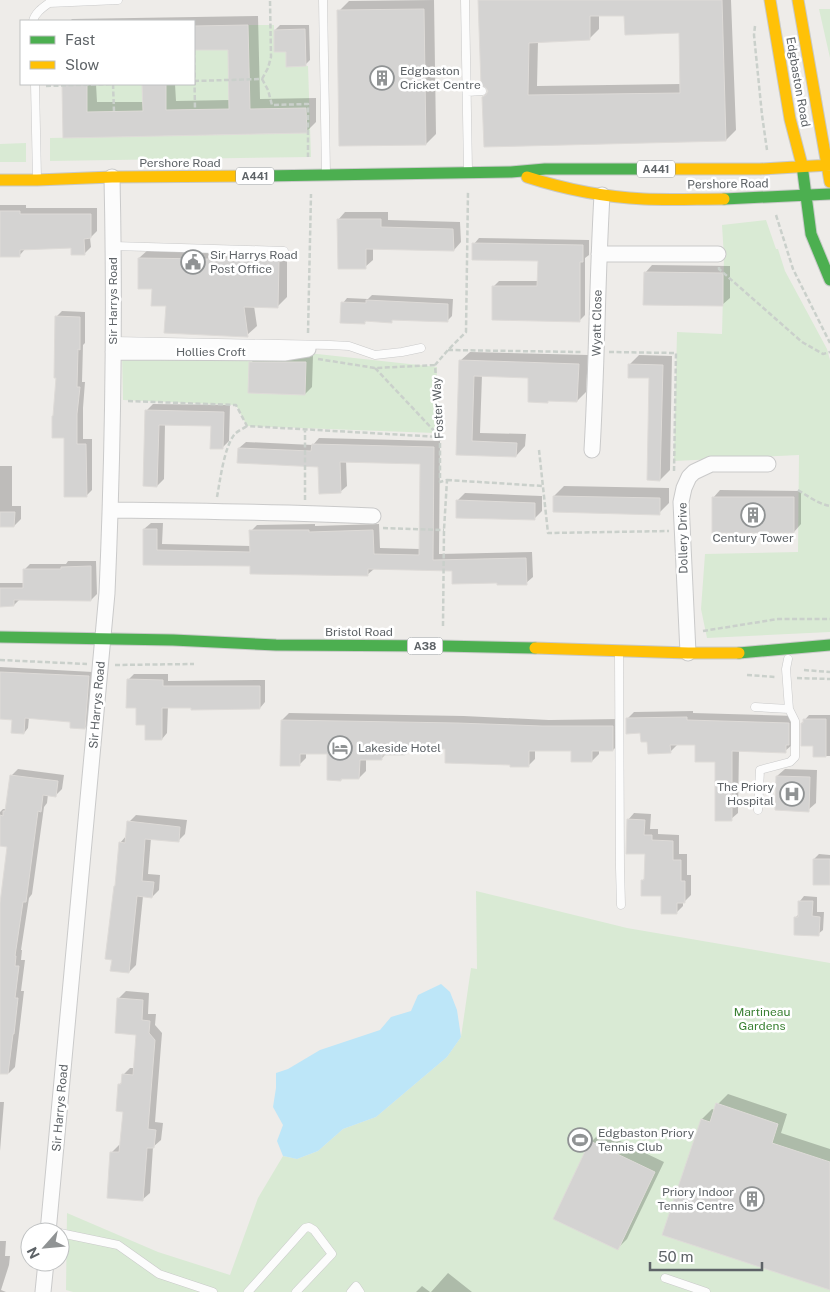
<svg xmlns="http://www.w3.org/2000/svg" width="830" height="1292" font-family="'Public Sans',sans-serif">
  <rect width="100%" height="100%" fill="#eeece9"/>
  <!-- green -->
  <path fill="#d9ead4" d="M819 9H830V58Z
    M248 25H274V52H286V67L308 66 311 157 50 161V138L306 133V108L250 109Z
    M194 50H228L229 109 166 110V84H194Z
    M87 84H142L143 111 87 112Z
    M26 143V162H0V144Z
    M766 220 776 249H778L785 271 827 349 830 360V632L707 638 701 609 705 554 798 552 799 455 674 461 677 332 722 334 724 257 722 225Z
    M122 352 308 353 437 367 435 433 247 426 236 405 123 400Z
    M476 891 627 928 830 963V1292H73L66 1290 67 1213 158 1252 230 1275 258 1198 283 1156 297 1159 318 1151 343 1129 376 1117 447 1057 461 1037 471 968 477 969Z"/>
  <!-- water -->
  <path fill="#bde6f8" d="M441 984 450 992 457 1010 461 1037 447 1057 376 1117 343 1129 318 1151 297 1159 283 1156 277 1141 283 1125 273 1107 276 1088V1073L288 1069 320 1050 380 1030 391 1017 411 1011 418 995Z"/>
  <!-- shadow -->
  <path fill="#0003" fill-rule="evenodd" d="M434 0 436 134 426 144 339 11 349 1Z
    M479 0H731L736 130 726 140 483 97 489 91ZM626 14 680 32 681 84 537 86 538 41 589 39 599 29V15Z
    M258 16 260 99 316 98V122L306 132 64 136 63 84H96L97 102H144V84H175L176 101 230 100V48L194 49V21H70L72 19Z
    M280 25H309L310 60 305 65 287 51 275 30Z
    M0 205H26V208H97V231L90 238 91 247 84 254 72 247 26 248 19 256 0 255Z
    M345 212H388V220L460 222 461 242 454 250 373 248V260L365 267 338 220Z
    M479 238 589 240V255L585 258V315L579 321 493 287 499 281H539L540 260 474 244Z
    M149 249 287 251V297L278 306H254L257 326 247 335 167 305 153 288 139 258Z
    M652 265 730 266V298L722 305 645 273Z
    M372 295 453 299 452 316 447 321 394 319 391 321 367 320 364 323 343 303 347 298 368 299Z
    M62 311 85 312V343L83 345 82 382H85L83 408V439H92V490L86 496 65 437 54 415 58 377 56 317Z
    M470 352 588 355 586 392 577 401 529 376 482 375 480 433 526 434 525 446 516 456 457 454 460 361Z
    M258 355H313L312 387 305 394 251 363Z
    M639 355 672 356 670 470 660 480 650 377 629 365Z
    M153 404 230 405 229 441 222 448 213 425 165 424 164 479 157 486 146 411Z
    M319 438 440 441 439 554 532 552 533 577 526 583 498 582 454 570 374 569 367 575 252 565 144 563V529L151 523H163L162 544 251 546V531L257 525 315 524V526L379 524 380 548 420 549 421 463 346 461 347 486 340 492 319 466 239 448 246 442 313 445Z
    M0 466H12V506H21V519L14 526 0 518Z
    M564 486 669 488V503L659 513 554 496Z
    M720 490 801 491V524L794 532 713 498Z
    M465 493 542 496V511L534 519 457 501Z
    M68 561H96L97 594 91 600 20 599 14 605 0 606V583H24V570L30 564H66Z
    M0 667 93 672 89 723 85 728 71 720 29 717 28 728 24 733 14 719 0 718Z
    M134 674H168V681L265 680V702L260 708 168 706 167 733 162 739 146 724 137 707 128 680Z
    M693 711V713L796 716 792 745 785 751 739 750 738 813 731 819 717 761 696 743 677 745 670 752 649 741 642 732 627 719 634 712Z
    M289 713 464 716 549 720 620 719V743L613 750H599V754L592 761 572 750H535V759L528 766 511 764 447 748H411L404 754H386L381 759H366V771L359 778H343L341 780 329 753H306V758L299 765 282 720Z
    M809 715H830V756H815L814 744 802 723Z
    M18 769 64 775 62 789 56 795 48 794 47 803 44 807 32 894 29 898 21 950H22L21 960H25L21 991H24L15 1067 9 1073H0V910L8 846 0 834V812L3 809H7L11 776Z
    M785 769 817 770 816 803 808 810 777 776Z
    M634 813 651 814 650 829H658V834L679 835V854H687V875H691V895L684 902H683V906L676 913 663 895 642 881 646 877V853L628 820Z
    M136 815 187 820 185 834 178 841 151 838 148 874 160 875 159 890 152 897 143 896 136 965 129 972 116 885 120 843 127 835 129 822Z
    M819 854 830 855V884L814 859Z
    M804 896 817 897V912H824L823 930 818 934 795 918 799 914 800 901Z
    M126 991 149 993 148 1014H156L155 1025 162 1033 155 1122 163 1123 161 1140 153 1147 150 1193 142 1200 112 1152 119 1145H121L124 1110 119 1085 123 1081V1075L130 1068H135L137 1034 118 999Z
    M728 1094 787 1114 781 1133 830 1149V1289L664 1234 702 1119 712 1109 715 1110 718 1104Z
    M0 1102H4L0 1151Z
    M601 1132 664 1162 627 1239 617 1249 591 1142Z
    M0 1241H6L5 1256H10L9 1265 1 1290 6 1292H0Z
    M448 1273 472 1292H431Z
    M422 1286 430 1292H416Z"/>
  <!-- building -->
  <path fill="#d4d3d2" stroke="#dedbd8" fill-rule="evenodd" d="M478 0H722L726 141 484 147 482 97 486 95 488 91 486 88 481 85ZM590 16H624L625 35 679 33 680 93 528 95 529 43 590 40Z
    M424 9 426 145 339 146 337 10Z
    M248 25 250 109 306 108 307 133 63 138 62 84H87V112L143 111 142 84H166V110L229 109 228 50H194V26Z
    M305 29 306 66 286 67V52H274V30Z
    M0 211H20V214H91V238L84 239 85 255H71V248L20 250V257H0Z
    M337 219H381V227L453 229 454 251 366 249V269H338Z
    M472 243 583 245V262H580V322L492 320V286H537L538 261 472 260Z
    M138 258 279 260 278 308 244 307 248 337 164 333 166 306H151L152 289H138Z
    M644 272 723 273V306L643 305Z
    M366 300 448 304V322L392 320V323L365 321V324L340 323 341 302 366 303Z
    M55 316 80 317V350L78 349 77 387H80L77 414V444H86L87 497H64V438H52V416H53L56 378H54Z
    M459 360 579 364 577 402 548 401V403L528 402V378L474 376 472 441 517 443 516 457 456 455Z
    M249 362H306L305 395 248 393Z
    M628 364 663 365 660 481 647 480 649 378H628Z
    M145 410 224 412 223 449H210L211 426 159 425 157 487 143 486Z
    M312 444 434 447 433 560 526 558 527 585H497V583L452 584V571L368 569V576L250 574V566L143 565V529H157V550L250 552 249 530H309V532L373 530 374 554 419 555 420 464 340 462 341 493 319 494 318 467 237 463 238 448 311 451Z
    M553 496 660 498V515L553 512Z
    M712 497H794V533H712Z
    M456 500 535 503V520L456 518Z
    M0 512H15L14 527H0Z
    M91 566V601L14 600V606L0 607V588H23V569H61V567Z
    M0 672 89 676 85 729 70 728V722L25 718 24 734 11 733 12 720 0 719Z
    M127 679 163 680V686H260V709L191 710V708H162V740H145V725H136V708H126Z
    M687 717V720L789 723V745H786V753L732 751V821H715V762H695V745H670L671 753 648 754 647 742H641L640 733 626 734V718Z
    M803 719H826V757H813V746H801V723H803Z
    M281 720 457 723 542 726H613V751H592V762H571V751H529V767H510V765L445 763V749H405V755H382V760H360L359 779H341V781L327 780V754H300V766H280Z
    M10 775 58 781 56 797 43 795 41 812 38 811 26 902H23L15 956H16L15 966H19L15 998H18L14 1034H13L8 1074H0V903L7 847 0 846V815L3 816V811H5Z
    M776 776 810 777 809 812 775 810Z
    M627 819 645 820 644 835H652V840L673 841V860H681V881H685V903H677V914H661V896H641V880H644L645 854H626Z
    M127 821 180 827 179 842 145 839 142 881 154 882 152 898 137 896 129 973 110 971 112 960 105 959 114 886H115L119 842 125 843Z
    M813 859H830V885H813Z
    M798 901H813L812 916 820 917 819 936 794 935V917H798Z
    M117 998 143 1000 142 1020 150 1021 149 1033 155 1040 148 1129 156 1130 154 1148H147L143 1201 107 1198 110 1152H119L123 1112 116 1111 118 1084H121L122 1074 133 1075 136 1035 115 1033Z
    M716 1103 778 1124 772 1143 830 1162V1290L662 1235 701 1119 710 1122Z
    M590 1141 655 1172 618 1250 553 1219Z"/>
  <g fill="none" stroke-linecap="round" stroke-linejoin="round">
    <!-- lane casing -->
    <g stroke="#cacaca" stroke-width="9">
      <path id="lane" d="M323 0 326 173
        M465 0 468 170
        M33 21C35 13 42 8 49 3L118 0
        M35 84 37 178
        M467 92 482 91
        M114 246 284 251
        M113 341 330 345 349 346 375 355 402 352 421 348
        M619 656 620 868 621 905
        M755 707 789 709
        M758 810 760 770 790 762 795 757V721L789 709 786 669 788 659
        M60 1233 118 1245 159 1274 213 1292
        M665 1278 706 1292
        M248 1292 305 1228 309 1227 314 1230 332 1254 296 1292
        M351 1292 356 1286 360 1292"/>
    </g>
    <!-- street casing -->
    <g stroke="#cacaca" stroke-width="17">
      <path id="street" d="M599 254H718
        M113 352 284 353 308 349
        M592 450C597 365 597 280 602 195
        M111 510C199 511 286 512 373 516
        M688 653 681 502 684 488 689 477 694 472 711 464H768
        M48 1232 107 593C113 454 115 316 112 177
        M43 1292 46 1262"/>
    </g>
    <!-- fast casing -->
    <g stroke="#c8c9c8" stroke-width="13">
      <path id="fast" d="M802 165 811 234 830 280
        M262 176 511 172 545 169H663
        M724 199 830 194
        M0 637 173 640 276 645 442 646 535 648
        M739 653 830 645"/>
    </g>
    <!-- slow casing -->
    <g stroke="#c8c9c8" stroke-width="13">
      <path id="slow" d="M770 0 790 119 802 165
        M798 0 830 182
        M663 169H760L830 165
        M527 177C564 189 604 197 644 199 670 200 697 199 724 199
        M0 180H37L112 177 262 176
        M535 648 688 653H739"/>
    </g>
    <!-- path -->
    <path stroke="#cad0cb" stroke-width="2.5" stroke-dasharray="5 2.5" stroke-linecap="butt" d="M755 26 754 35 762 115 767 150
      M194 50 195 110
      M262 79 268 90 272 105 308 104V157
      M262 79 268 68 271 57 270 0
      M194 81 262 79
      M113 84 114 111
      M46 86 113 84
      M776 215 793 269 830 343
      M719 267V269L802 342 823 354 830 352
      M308 333 311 194
      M448 350 581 352
      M609 352 676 353 674 472
      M318 359 375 368 435 365
      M375 368 439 436
      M128 401 236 405 247 426 440 437
      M539 450 548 533 669 531
      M447 480 543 486
      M798 490C808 496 818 504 830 506
      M217 497C220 481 224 448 234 435 237 431 243 429 247 426
      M305 500V429
      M383 528 444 530
      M443 626 444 530 447 480 440 482V437L435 365 448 350 466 332 468 191
      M703 631 778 619H830
      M0 660 87 664
      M115 665 194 664
      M804 670 830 672
      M747 675 776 677
      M797 678 830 679"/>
    <!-- lane -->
    <use href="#lane" stroke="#fcfcfc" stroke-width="8"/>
    <!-- street -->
    <use href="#street" stroke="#fcfcfc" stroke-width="15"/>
    <!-- fast -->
    <use href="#fast" stroke="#4caf50" stroke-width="11"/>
    <!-- slow -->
    <use href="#slow" stroke="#ffc107" stroke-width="11"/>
  </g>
  <!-- icons -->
  <defs>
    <g id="building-ring" transform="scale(1.25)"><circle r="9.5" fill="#fff" stroke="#909394" stroke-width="1.5"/><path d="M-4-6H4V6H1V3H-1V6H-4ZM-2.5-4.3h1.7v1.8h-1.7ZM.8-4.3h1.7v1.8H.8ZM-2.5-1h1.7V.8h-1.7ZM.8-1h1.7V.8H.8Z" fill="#909394"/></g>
    <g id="civic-ring" transform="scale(1.25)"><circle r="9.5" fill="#fff" stroke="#909394" stroke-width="1.5"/><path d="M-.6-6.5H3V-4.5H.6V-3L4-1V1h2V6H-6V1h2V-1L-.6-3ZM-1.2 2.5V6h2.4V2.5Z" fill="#909394"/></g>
    <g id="hotel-ring" transform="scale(1.25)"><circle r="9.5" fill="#fff" stroke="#909394" stroke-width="1.5"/><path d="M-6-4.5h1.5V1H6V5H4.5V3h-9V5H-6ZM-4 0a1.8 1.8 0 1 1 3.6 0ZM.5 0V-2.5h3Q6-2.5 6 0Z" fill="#909394"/></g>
    <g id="hospital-ring" transform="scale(1.25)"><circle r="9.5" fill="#fff" stroke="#909394" stroke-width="1.5"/><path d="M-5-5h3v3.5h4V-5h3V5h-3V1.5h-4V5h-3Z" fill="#909394"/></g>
    <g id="stadium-ring" transform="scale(1.25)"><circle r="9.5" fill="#fff" stroke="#909394" stroke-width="1.5"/><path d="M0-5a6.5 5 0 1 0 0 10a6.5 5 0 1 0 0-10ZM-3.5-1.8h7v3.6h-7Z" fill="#909394"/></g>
  </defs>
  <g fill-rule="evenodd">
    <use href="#building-ring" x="382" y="78"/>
    <use href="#civic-ring" x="193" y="262"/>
    <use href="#building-ring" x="753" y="515"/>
    <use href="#hotel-ring" x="340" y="748"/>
    <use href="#hospital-ring" x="792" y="794"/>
    <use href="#stadium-ring" x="580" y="1140"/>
    <use href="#building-ring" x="752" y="1199"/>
  </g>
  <g text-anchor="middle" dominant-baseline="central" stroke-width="5" stroke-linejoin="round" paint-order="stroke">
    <!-- shield labels -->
    <g fill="#fff" stroke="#8e9295" stroke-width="1">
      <rect x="637" y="160.5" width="38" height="17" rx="4"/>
      <rect x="236" y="167.5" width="38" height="17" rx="4"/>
      <rect x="407.5" y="637.5" width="35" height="17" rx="4"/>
    </g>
    <g font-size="11" font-weight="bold" fill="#5e6367">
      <text x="656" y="169">A441</text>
      <text x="255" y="176">A441</text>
      <text x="425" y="646">A38</text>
    </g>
    <!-- poi labels -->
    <g font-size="12" fill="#5e6367" stroke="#fff" text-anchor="start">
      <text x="400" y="71">Edgbaston<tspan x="400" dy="14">Cricket Centre</tspan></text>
      <text x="210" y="255">Sir Harrys Road<tspan x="210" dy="14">Post Office</tspan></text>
      <text x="753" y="538" text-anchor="middle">Century Tower</text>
      <text x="358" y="748">Lakeside Hotel</text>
      <text x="774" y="787" text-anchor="end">The Priory<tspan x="774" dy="14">Hospital</tspan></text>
      <text x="598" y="1133">Edgbaston Priory<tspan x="598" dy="14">Tennis Club</tspan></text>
      <text x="734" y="1192" text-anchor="end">Priory Indoor<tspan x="734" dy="14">Tennis Centre</tspan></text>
    </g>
    <!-- street labels -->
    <g font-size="12" fill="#5e6367" stroke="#fff">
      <text transform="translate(798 82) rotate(80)">Edgbaston Road</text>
      <text x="180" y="163">Pershore Road</text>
      <text transform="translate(728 184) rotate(-1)">Pershore Road</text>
      <text transform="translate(113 301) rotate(-90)">Sir Harrys Road</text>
      <text transform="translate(597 323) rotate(-89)">Wyatt Close</text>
      <text x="211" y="352">Hollies Croft</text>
      <text transform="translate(438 408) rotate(-93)">Foster Way</text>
      <text transform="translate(683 538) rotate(-91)">Dollery Drive</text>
      <text x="359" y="632">Bristol Road</text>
      <text transform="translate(97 705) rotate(-85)">Sir Harrys Road</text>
      <text transform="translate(60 1108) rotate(-85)">Sir Harrys Road</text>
    </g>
    <!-- park labels -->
    <g font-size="12" fill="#3a8133" stroke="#fff">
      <text x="762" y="1012">Martineau<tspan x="762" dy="14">Gardens</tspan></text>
    </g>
  </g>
  <!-- legend -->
  <rect x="20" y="20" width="175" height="65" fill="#ffffff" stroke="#bfc1c2"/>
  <rect x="30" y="36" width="25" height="8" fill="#4caf50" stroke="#bfc1c2"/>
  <text x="65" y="45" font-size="15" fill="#5e6367">Fast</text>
  <rect x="30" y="61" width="25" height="8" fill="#ffc107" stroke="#bfc1c2"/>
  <text x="65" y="70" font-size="15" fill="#5e6367">Slow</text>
  <!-- north arrow -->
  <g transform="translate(45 1247) rotate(243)"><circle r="24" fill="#ffffff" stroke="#bfc1c2"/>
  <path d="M0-4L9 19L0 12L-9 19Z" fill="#909394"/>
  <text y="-8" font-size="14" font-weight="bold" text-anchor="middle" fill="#5e6367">N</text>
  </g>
  <!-- scale -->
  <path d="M650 1262v8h112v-8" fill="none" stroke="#5e6367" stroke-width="2.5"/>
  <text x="658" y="1262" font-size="15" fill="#5e6367" stroke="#ffffff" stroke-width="4" paint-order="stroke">50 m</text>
</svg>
